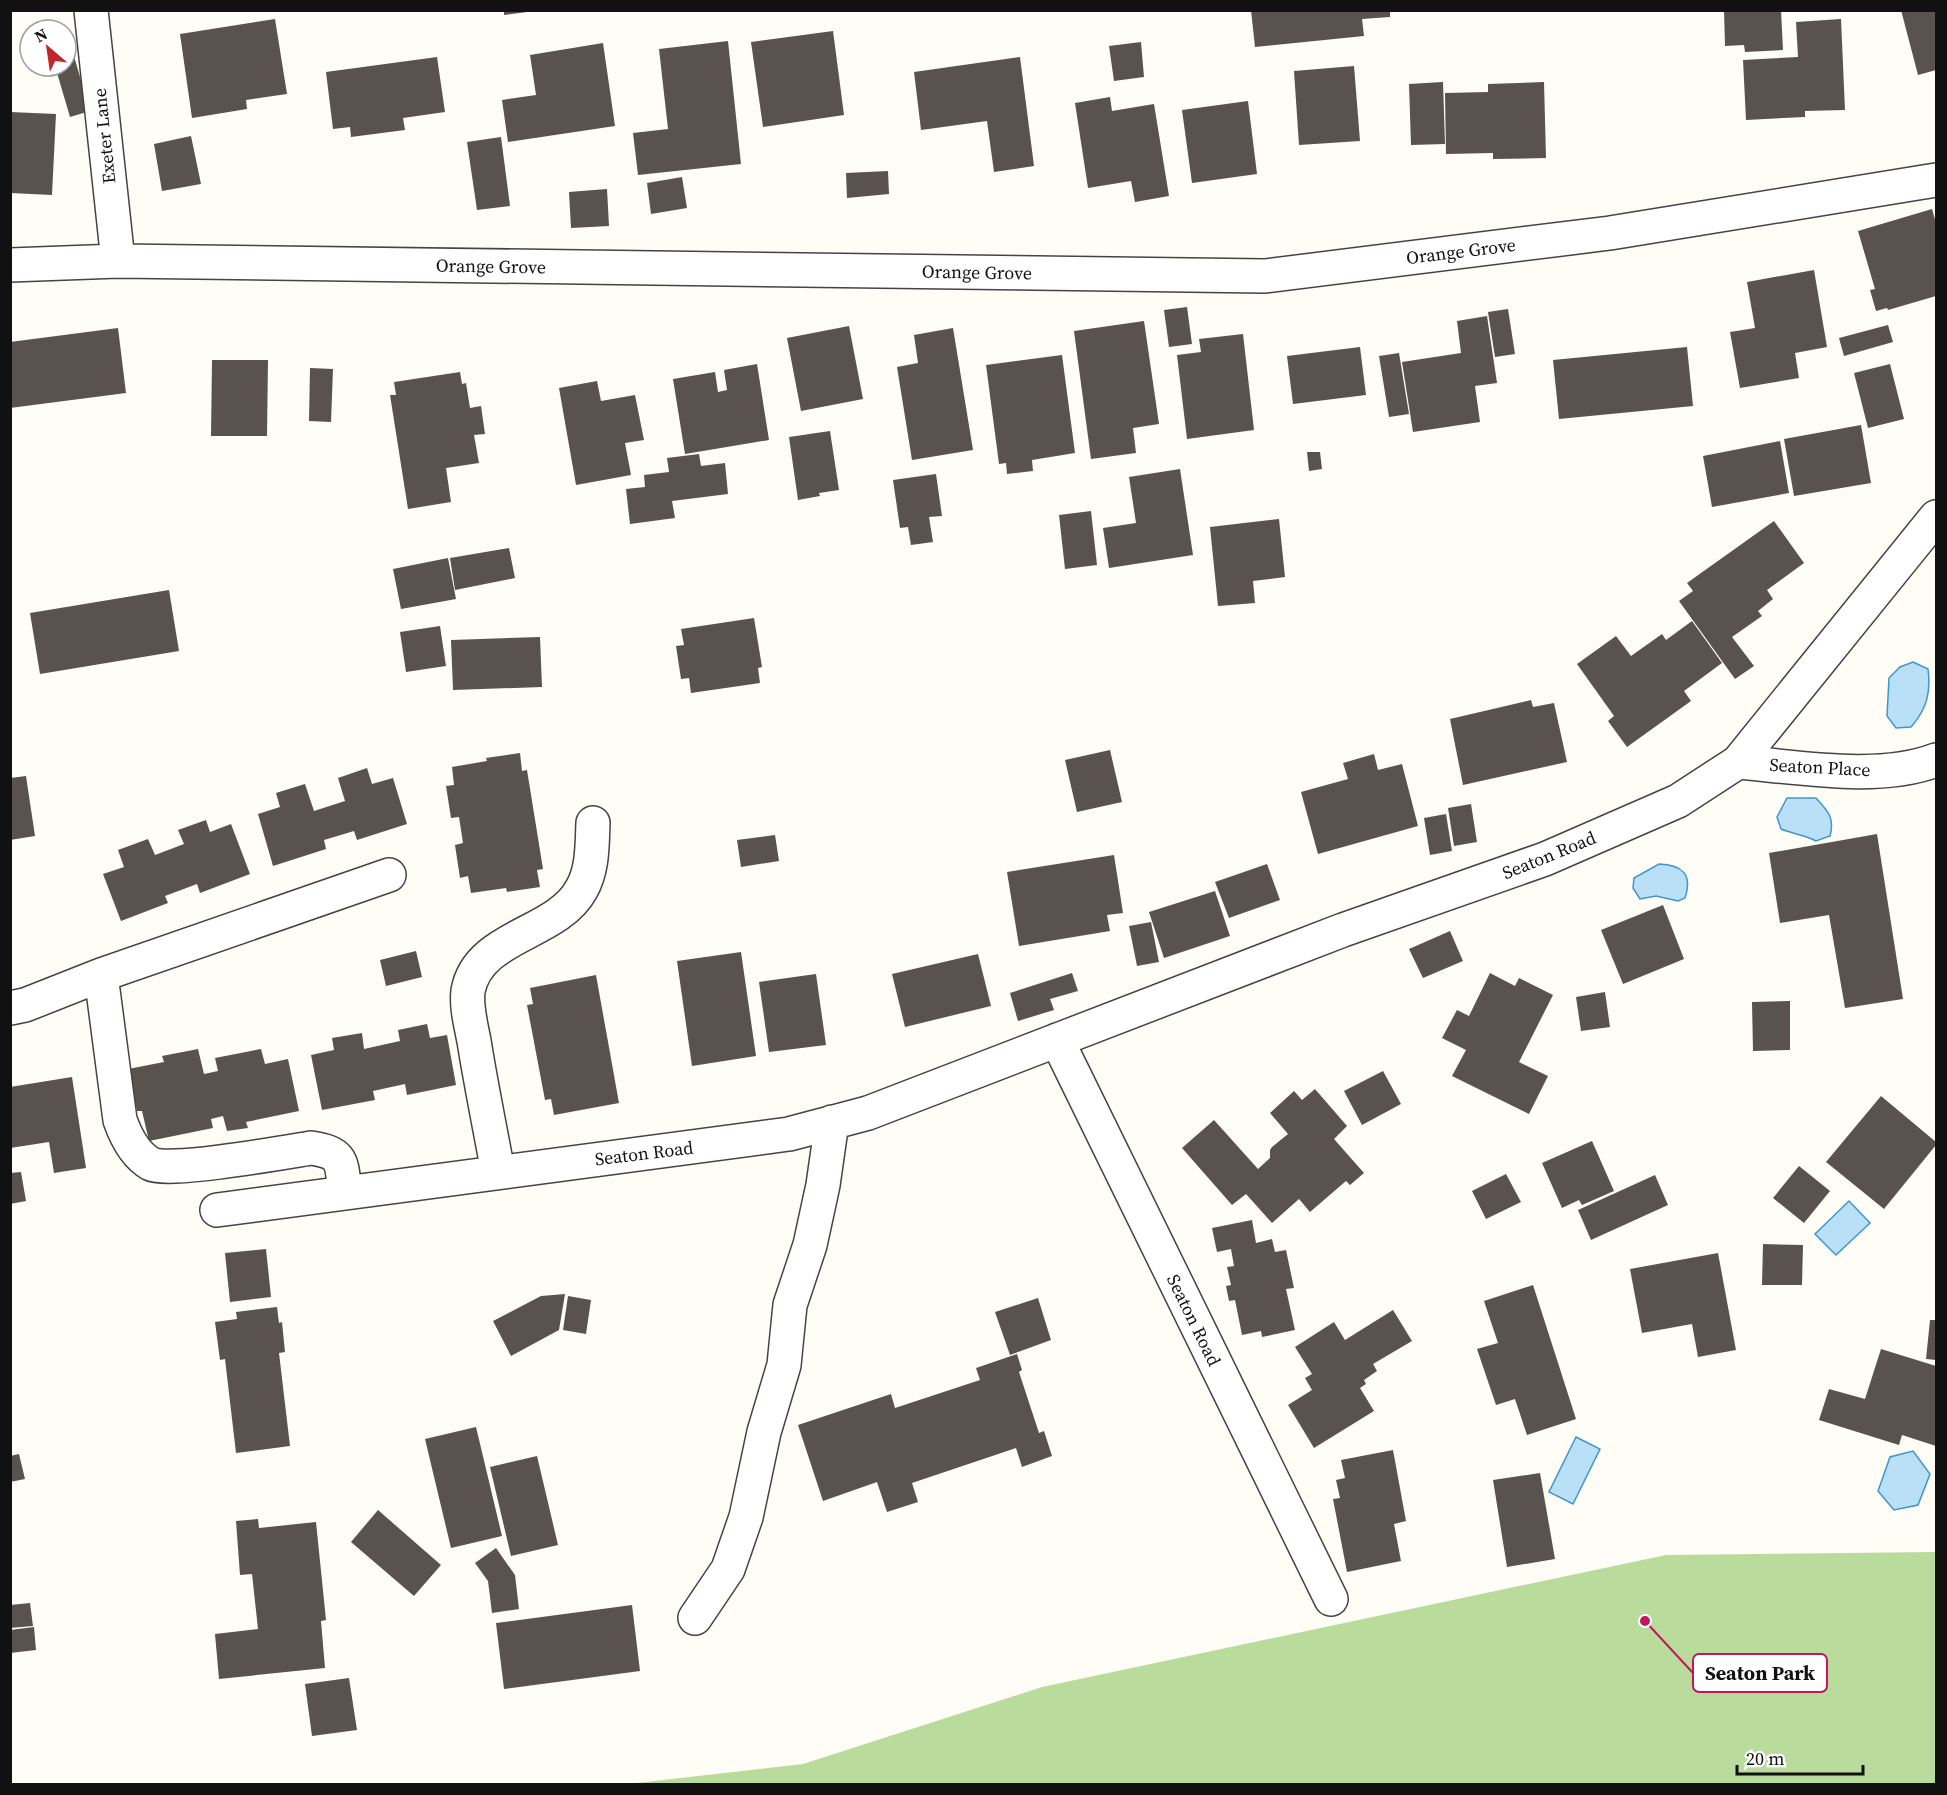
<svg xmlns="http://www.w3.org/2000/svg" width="1947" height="1795" font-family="'Source Serif 4',serif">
  <rect width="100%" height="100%" fill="#fffdf5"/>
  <!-- forest -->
  <path fill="#b9dc9c" d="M1936 1552V1784H628L803 1764 1042 1687 1666 1555Z"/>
  <!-- water -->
  <path fill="#b9e0f7" stroke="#3f96cf" stroke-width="1.5" d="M1913 662 1928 669C1931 692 1927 709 1911 727L1896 728 1887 716 1889 678 1900 667Z
    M1787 798H1816C1828 811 1835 818 1830 836L1816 841C1805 835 1793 834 1781 829L1777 817Z
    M1659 864C1682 865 1693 874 1685 898L1678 901 1656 896 1640 899 1633 888 1634 878Z
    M1849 1201 1870 1223 1836 1255 1815 1234Z
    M1576 1437 1600 1449 1573 1504 1549 1492Z
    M1913 1451 1930 1474 1918 1505 1894 1510 1878 1491 1890 1457Z"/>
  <!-- building -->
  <path fill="#5a524d" d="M504 10H526L527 12 504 15Z
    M1251 10H1390V17L1362 19 1364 36 1255 47Z
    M1724 10H1781L1783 50 1745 52 1744 45 1725 46Z
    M1901 10H1936V70L1918 75Z
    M275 19 287 94 246 100 247 109 192 118 180 34Z
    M1841 19 1845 110 1805 111V117L1746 120 1743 60 1798 57 1796 22Z
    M833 31 844 115 763 127 751 42Z
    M728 41 741 164 638 175 633 133 668 129 659 49Z
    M1141 42 1144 77 1114 81 1109 46Z
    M603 43 615 126 508 142 502 100 536 95 530 55Z
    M71 46 90 111 70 117 55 66H66V47Z
    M437 57 445 112 403 118 405 130 351 137 350 127 333 129 326 72Z
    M1020 57 1034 166 994 172 987 121 921 130 914 72Z
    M1354 66 1360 141 1299 145 1294 71Z
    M1443 82 1445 144 1411 145 1409 84Z
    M1544 82 1546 158 1493 159V153L1446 154 1445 93 1488 92V84Z
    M1110 97 1112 111 1154 104 1169 196 1135 202 1131 181 1088 188 1075 103Z
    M1248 101 1257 174 1192 183 1182 110Z
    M10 112 56 114 52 195 10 193Z
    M191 136 201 184 162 191 154 144Z
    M501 137 510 206 477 210 467 142Z
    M888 171 889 194 847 198 846 173Z
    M682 177 687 208 651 214 647 183Z
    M607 189 609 226 571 228 569 192Z
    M1932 209 1936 223V296L1888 310 1887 308 1876 311 1870 290 1875 289 1858 231Z
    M1814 270 1827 347 1795 353 1799 378 1740 388 1730 332 1755 328 1747 282Z
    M1187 307 1192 344 1169 347 1164 310Z
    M1508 309 1515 354 1495 357 1488 312Z
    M1487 316 1497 383 1475 386 1480 422 1413 432 1402 362 1461 353 1457 321Z
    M1144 321 1159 424 1133 428 1136 453 1091 459 1074 331Z
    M1888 325 1893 342 1844 356 1839 338Z
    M849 326 863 399 801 411 787 338Z
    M118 328 126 393 10 408V342Z
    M953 328 973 450 912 460 897 367 918 363 914 335Z
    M1243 334 1254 430 1187 439 1177 355 1201 352 1199 339Z
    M1360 347 1366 395 1293 404 1287 356Z
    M1687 347 1693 406 1559 419 1553 360Z
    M1399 353 1409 414 1389 417 1379 356Z
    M1062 355 1075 453 1032 460 1033 471 1007 474 1006 463 999 464 986 365Z
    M212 360H268L267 436H211Z
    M757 364 769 440 685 454 673 379 715 372 718 392 727 390 724 370Z
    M1890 364 1904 419 1868 428 1854 373Z
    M310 368 333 369 331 422 309 421Z
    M460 372 462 384 466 383 470 408 481 406 485 434 474 435 479 463 446 468 451 502 408 509 390 395H396L394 382Z
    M597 381 601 401 635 395 644 440 625 443 631 475 576 485 559 388Z
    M1861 425 1871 483 1794 496 1784 439Z
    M830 431 839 490 819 493 820 496 798 500 789 437Z
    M1780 441 1789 493 1712 507 1703 456Z
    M1307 452H1320L1322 469 1309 471Z
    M699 454 701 466 725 463 728 494 672 501 675 518 630 524 626 489 645 487 644 475 669 472 667 458Z
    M1180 469 1193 555 1109 568 1103 528 1136 523 1129 477Z
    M936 474 942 516 929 517 933 542 911 545 908 527 900 528 893 480Z
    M1091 511 1097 565 1065 569 1059 515Z
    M1279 519 1285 577 1253 581 1255 603 1218 606 1210 527Z
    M1774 521 1804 563 1767 590 1773 599 1758 611 1762 616 1732 637 1754 666 1735 679 1679 601 1693 591 1687 583Z
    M509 548 515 578 455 590 450 558Z
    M448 558 456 599 401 609 393 569Z
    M169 590 179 651 40 674 30 613Z
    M754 618 762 667 758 668 760 683 691 693 689 678 681 679 676 646 684 645 681 629Z
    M1692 621 1722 663 1684 691 1691 701 1627 747 1608 721 1614 716 1577 664 1616 636 1631 656 1662 634 1666 640Z
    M440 626 446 666 406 672 400 632Z
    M540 637 542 687 453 690 451 640Z
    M1531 700 1533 707 1554 703 1567 762 1463 785 1450 719Z
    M1110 750 1122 802 1077 812 1065 760Z
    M520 753 522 771 527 770 543 869 537 870 540 887 507 892 506 888 471 893 468 876 460 878 455 845 463 843 459 817 451 818 446 786 454 785 452 767 487 761 486 758Z
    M1374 754 1378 770 1402 764 1418 826 1318 854 1301 792 1348 779 1343 763Z
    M367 768 372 784 393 778 407 824 357 840 354 831 324 840 326 849 273 866 258 814 280 807 276 793 305 784 314 811 345 801 338 778Z
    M26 776 35 836 10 840V778Z
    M1471 804 1477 842 1454 846 1448 808Z
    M1446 814 1452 851 1430 855 1424 818Z
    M206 820 210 832 231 824 250 874 200 893 197 884 165 896 168 903 121 921 103 874 124 867 118 850 148 839 155 855 184 844 178 830Z
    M1877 834 1903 999 1845 1008 1829 915 1780 923 1769 853Z
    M775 835 779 861 741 867 737 840Z
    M1114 855 1123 913 1107 915 1110 931 1019 946 1007 872Z
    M1267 864 1280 900 1229 918 1215 882Z
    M1215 891 1230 936 1164 958 1149 912Z
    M1663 905 1684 959 1623 984 1601 930Z
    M1151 922 1159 962 1137 966 1129 926Z
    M1450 931 1463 961 1423 978 1409 949Z
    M416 951 422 977 386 986 380 960Z
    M741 952 756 1056 692 1066 677 961Z
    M978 954 991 1006 905 1027 892 974Z
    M1072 973 1078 991 1050 999 1054 1010 1018 1021 1010 993Z
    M1490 973 1515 986 1519 978 1553 995 1519 1062 1548 1076 1529 1114 1452 1076 1466 1050 1442 1038 1457 1010 1469 1016Z
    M816 974 826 1045 769 1052 759 982Z
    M596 975 619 1103 554 1115 551 1099 545 1100 527 1005 533 1004 530 988Z
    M1605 992 1610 1027 1581 1031 1576 997Z
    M1790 1001V1050L1753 1051 1752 1002Z
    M427 1024 430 1038 447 1035 456 1085 407 1095 405 1084 373 1091 375 1100 322 1110 311 1055 334 1050 332 1038 362 1033 364 1049 400 1041 398 1030Z
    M198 1049 204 1074 218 1071 215 1058 261 1049 265 1064 288 1059 299 1111 246 1122 248 1128 227 1131 223 1116 211 1119 213 1128 149 1141 142 1111H137L128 1069 164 1062 162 1056Z
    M1383 1071 1401 1104 1362 1125 1344 1091Z
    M72 1077 86 1168 54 1173 49 1142 10 1148V1087Z
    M1315 1089 1347 1126 1334 1139 1364 1173 1350 1185 1346 1181 1310 1212 1299 1199 1272 1223 1246 1194 1232 1205 1182 1148 1214 1120 1258 1169 1270 1158V1150L1272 1147 1288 1134 1270 1113 1294 1091 1302 1100Z
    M1881 1096 1936 1142V1145L1884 1209 1826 1162Z
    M1592 1141 1614 1191 1582 1205 1579 1200 1562 1208 1542 1163Z
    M1799 1166 1830 1191 1804 1223 1773 1198Z
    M21 1172 26 1201 10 1204V1173Z
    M1506 1174 1521 1202 1486 1219 1472 1191Z
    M1655 1175 1668 1205 1591 1240 1578 1210Z
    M1252 1220 1256 1243 1272 1239 1275 1252 1286 1250 1294 1288 1286 1289 1295 1330 1262 1337 1261 1331 1242 1335 1235 1300 1229 1301 1226 1286 1231 1285 1227 1267 1234 1266 1231 1249 1217 1252 1212 1228Z
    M1763 1244 1803 1245 1802 1285H1762Z
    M266 1249 271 1297 230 1302 225 1253Z
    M1718 1253 1736 1350 1698 1357 1692 1324 1642 1333 1630 1269Z
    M1533 1285 1576 1419 1527 1435 1515 1399 1496 1405 1477 1349 1498 1343 1484 1301Z
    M565 1294 559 1330 511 1356 493 1321 541 1296Z
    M568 1296 591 1300 586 1334 563 1330Z
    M1038 1298 1051 1340 1010 1355 995 1312Z
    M277 1307 279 1323 282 1322 285 1352 279 1353 290 1446 236 1453 225 1359 220 1360 215 1322 237 1319 236 1312Z
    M1393 1310 1412 1341 1373 1364 1377 1371 1364 1380 1366 1384 1360 1388 1374 1411 1314 1448 1288 1405 1312 1390 1305 1378 1312 1374 1295 1347 1334 1322 1345 1340Z
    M1930 1320H1936V1360L1926 1359Z
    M1881 1349 1936 1366V1446L1902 1435 1899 1445 1819 1420 1829 1389 1865 1399Z
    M1017 1354 1022 1370 1019 1372 1039 1433 1044 1431 1052 1456 1022 1467 1016 1448 912 1483 918 1502 887 1512 877 1482 823 1501 798 1425 891 1394 895 1408 980 1380 976 1368Z
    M476 1427 502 1536 451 1548 425 1439Z
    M1393 1450 1406 1521 1394 1524 1401 1561 1347 1572 1333 1499 1340 1498 1336 1480 1345 1478 1341 1460Z
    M19 1454 25 1479 10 1482V1456Z
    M537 1456 558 1545 511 1556 490 1467Z
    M1540 1473 1555 1559 1507 1567 1493 1480Z
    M378 1510 441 1565 414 1596 351 1542Z
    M258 1519 259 1528 316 1522 326 1620 321 1621 325 1668 219 1679 215 1634 258 1629 252 1574 240 1575 236 1521Z
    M496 1548 515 1575 519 1609 492 1613 488 1581 475 1563Z
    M30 1603 33 1626 10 1628V1605Z
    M632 1605 640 1671 504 1689 496 1623Z
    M34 1627 36 1650 10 1653V1630Z
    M349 1678 357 1730 312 1736 305 1684Z"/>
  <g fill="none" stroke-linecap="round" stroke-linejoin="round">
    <!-- minor casing -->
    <g stroke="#444" stroke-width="36">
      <path id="minor" d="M91 10 118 261
        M10 265 118 261 1265 276 1610 233 1936 180
        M1738 762C1798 767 1879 782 1936 760
        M101 975 120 1120C126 1137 135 1155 151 1164 168 1173 286 1152 311 1148 345 1153 341 1163 345 1193
        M10 1008 25 1005 101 975 389 875
        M1057 1040 1331 1599
        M498 1172C490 1128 481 1085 474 1041 471 1025 466 1007 468 991 478 935 556 935 581 890 593 870 592 845 593 823
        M217 1210 789 1134 868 1113 1343 930 1545 859 1678 801 1738 762 1936 517
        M695 1618 728 1569 746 1517 764 1432 784 1365 790 1305 810 1245 823 1185 832 1122"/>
    </g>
    <!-- minor -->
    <use href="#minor" stroke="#fff" stroke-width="33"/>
  </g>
  <g text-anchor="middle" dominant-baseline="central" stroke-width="6" stroke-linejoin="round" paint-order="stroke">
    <!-- street labels -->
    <g font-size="18" fill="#111" stroke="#fff">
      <text transform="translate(104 136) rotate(-96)">Exeter Lane</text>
      <text transform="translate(1461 251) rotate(-7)">Orange Grove</text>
      <text transform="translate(491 266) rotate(1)">Orange Grove</text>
      <text transform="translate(977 272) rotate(1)">Orange Grove</text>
      <text transform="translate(1820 767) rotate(3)">Seaton Place</text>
      <text transform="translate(1549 855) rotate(-22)">Seaton Road</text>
      <text transform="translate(644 1153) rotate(-7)">Seaton Road</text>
      <text transform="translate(1194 1320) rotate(64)">Seaton Road</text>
    </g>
  </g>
  <!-- callouts -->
  <path fill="none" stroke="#c2185b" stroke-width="2" d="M1645 1621L1693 1673"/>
  <circle fill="#c2185b" stroke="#fff" stroke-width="2" cx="1645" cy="1621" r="6"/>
  <rect fill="#fff" stroke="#c2185b" stroke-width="2" x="1693" y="1654" width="134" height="38" rx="6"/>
  <g font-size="20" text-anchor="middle" font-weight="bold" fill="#111">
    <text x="1760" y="1680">Seaton Park</text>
  </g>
  <!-- border -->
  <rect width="1947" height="1795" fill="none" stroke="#111111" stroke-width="24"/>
  <!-- north arrow -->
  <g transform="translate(48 48) rotate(331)"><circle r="28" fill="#ffffff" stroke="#a0a0a0" stroke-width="1.5"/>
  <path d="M0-4.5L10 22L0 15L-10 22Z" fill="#c4262e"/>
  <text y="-9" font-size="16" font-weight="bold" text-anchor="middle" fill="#111111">N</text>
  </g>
  <!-- scale -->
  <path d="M1737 1765v9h126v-9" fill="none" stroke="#111111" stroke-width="3"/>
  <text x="1746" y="1765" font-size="18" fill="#111111" stroke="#ffffff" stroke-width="4.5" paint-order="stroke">20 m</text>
</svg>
